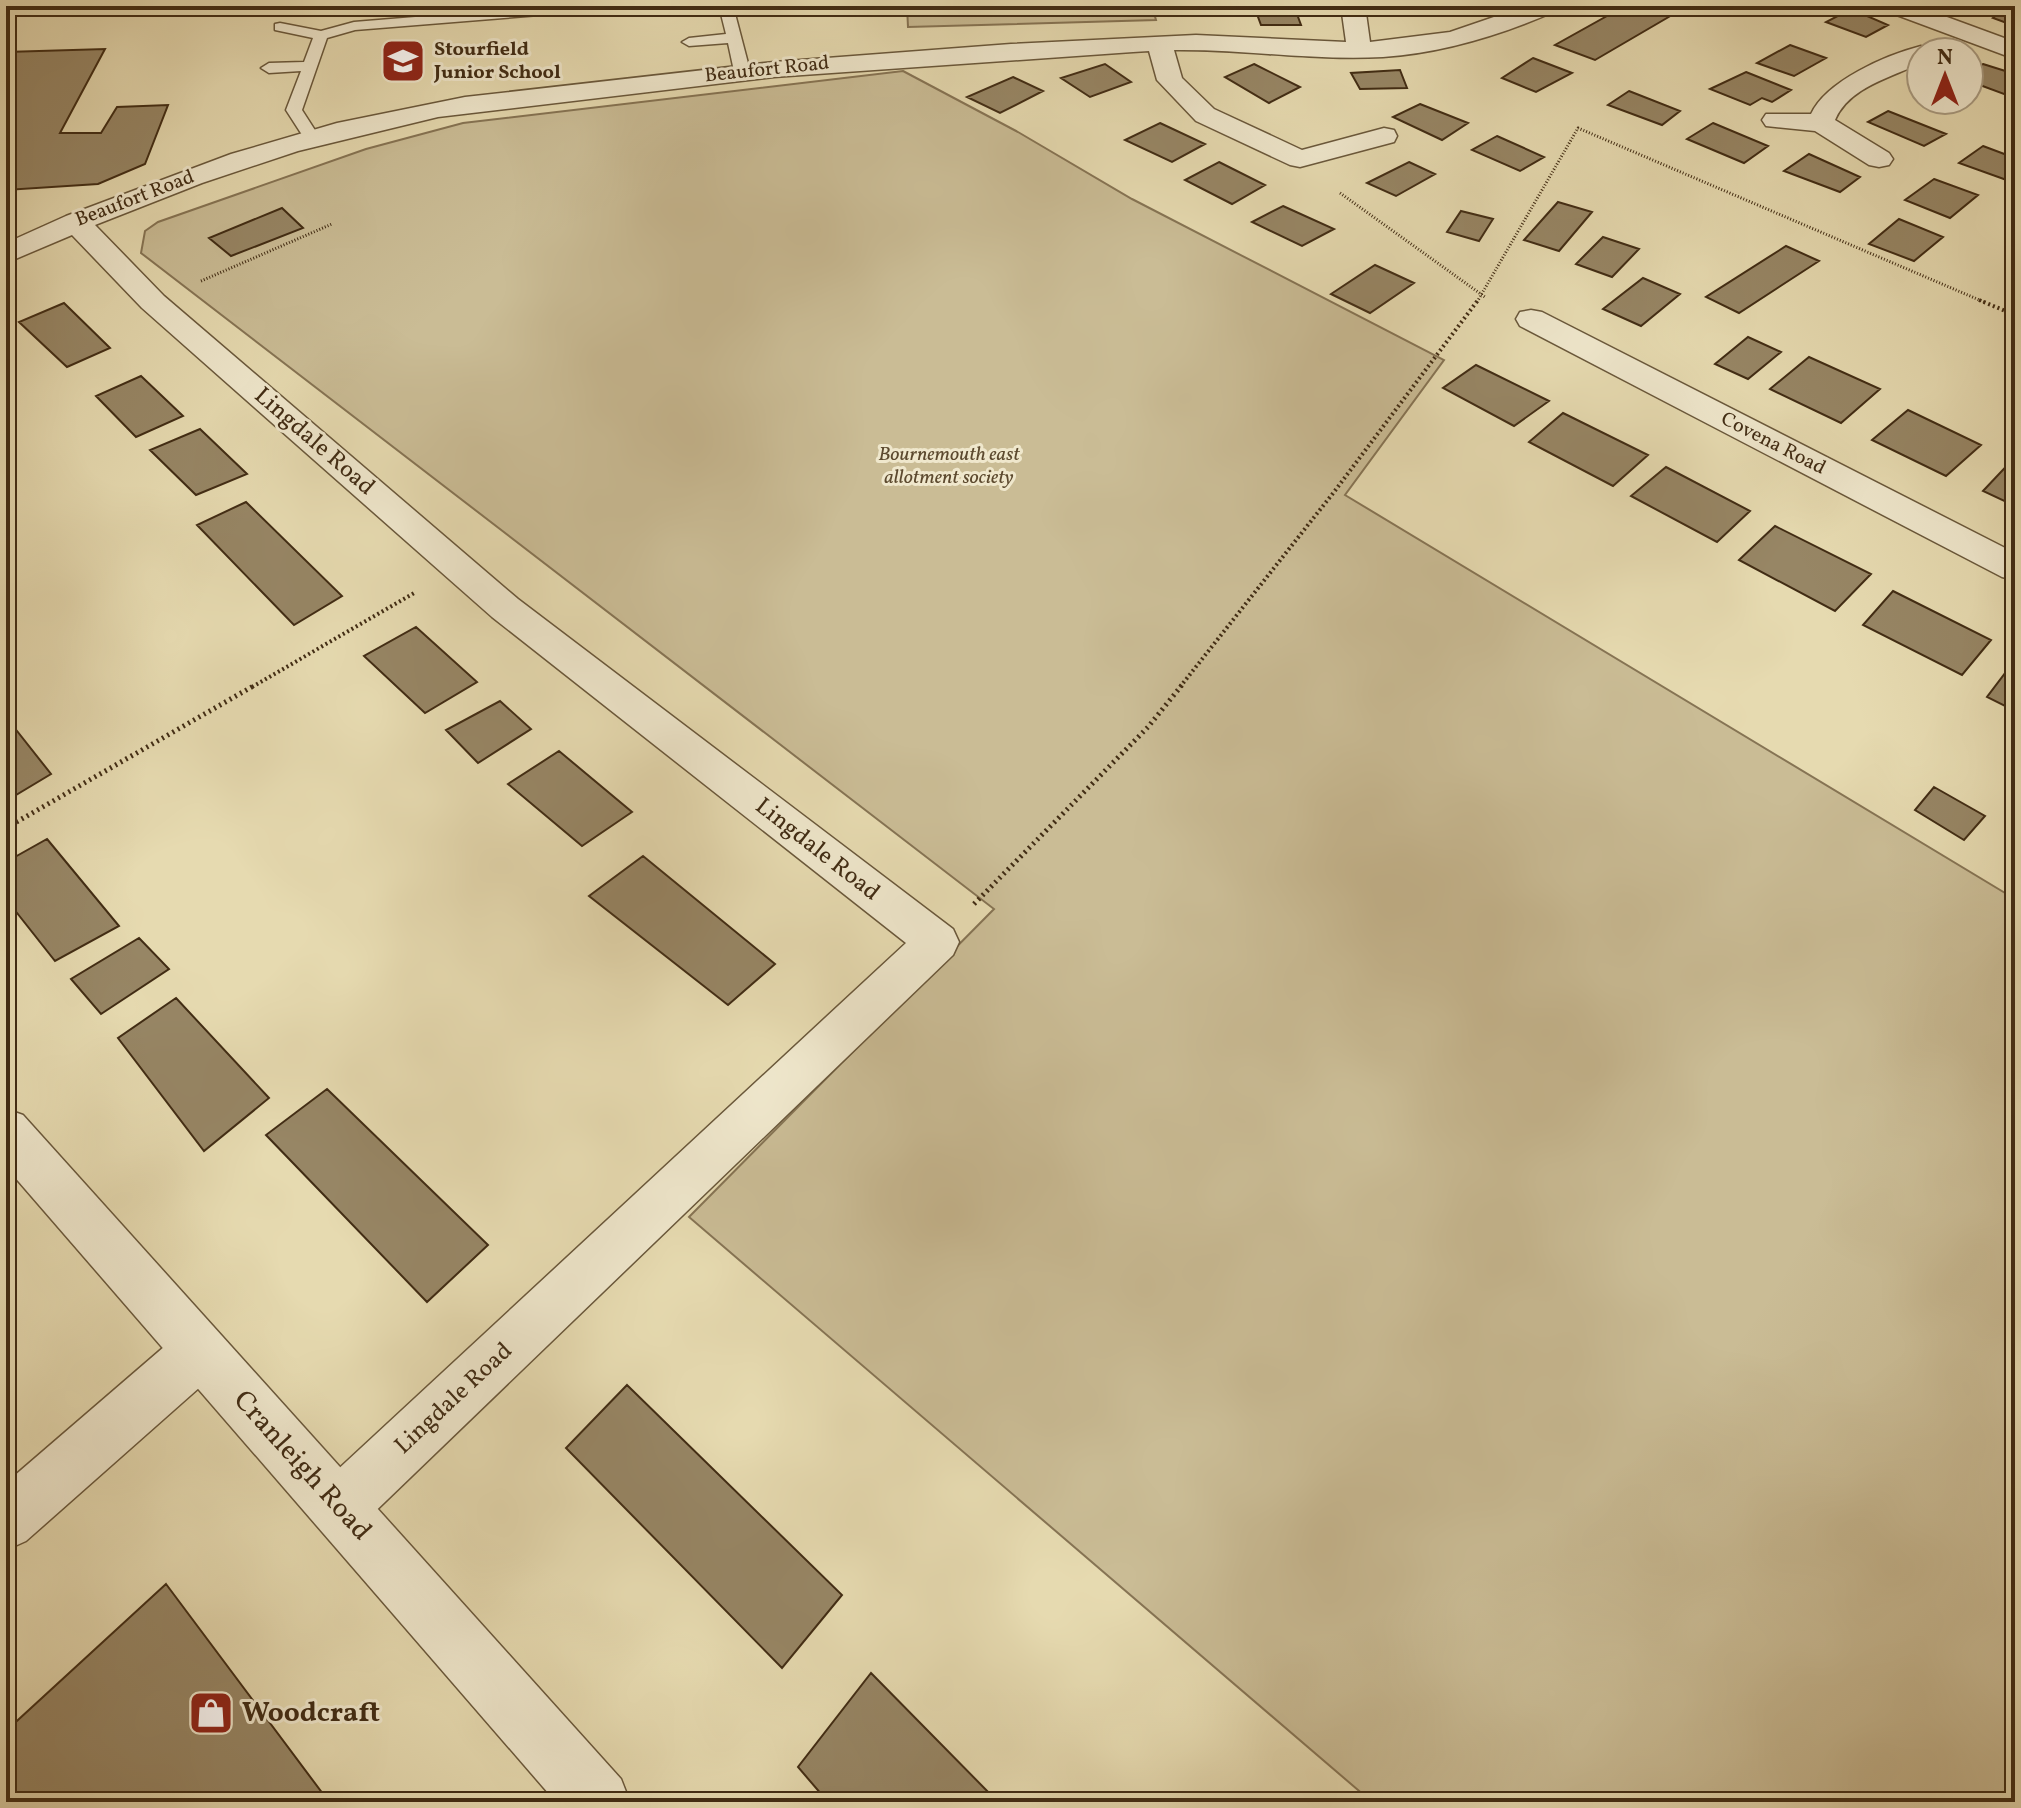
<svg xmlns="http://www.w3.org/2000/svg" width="2021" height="1808" font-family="Vollkorn,serif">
  <rect width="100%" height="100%" fill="#e6dab0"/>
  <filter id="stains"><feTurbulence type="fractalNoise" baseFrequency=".0025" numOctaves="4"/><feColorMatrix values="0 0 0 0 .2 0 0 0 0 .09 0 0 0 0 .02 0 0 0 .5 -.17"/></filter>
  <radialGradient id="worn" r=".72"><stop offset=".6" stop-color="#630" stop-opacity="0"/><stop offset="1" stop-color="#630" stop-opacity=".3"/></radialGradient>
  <!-- green -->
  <path fill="#cabc95" stroke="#867454" stroke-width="2" d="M907 6H1152L1156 20 908 27Z
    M903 71 1018 132 1132 199 1444 360 1345 495 2015 899V1802H1372L689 1217 994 909 141 253 145 231 158 222 366 149 463 123Z"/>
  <!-- building -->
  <path fill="#978665" stroke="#412c14" stroke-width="2" d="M1254 6H1294L1301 25H1261Z
    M1400 6H1439L1442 13 1404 14Z
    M1625 6H1648L1672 15 1595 60 1555 45Z
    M2009 6 2015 7V26L1993 18Z
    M1851 9 1888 25 1866 37 1826 22Z
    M1790 45 1826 58 1794 76 1757 63Z
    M105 49 60 133H101L117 107 168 105 145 164 98 184 6 190V52Z
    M1533 58 1572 73 1536 92 1502 78Z
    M1105 64 1131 82 1090 97 1061 78Z
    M1254 64 1300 87 1269 103 1225 77Z
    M1983 64 2015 74V95L2012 97 1969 81V74Z
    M1400 70 1407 88 1360 89 1351 73Z
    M1746 72 1791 90 1772 102 1762 98 1750 105 1710 89Z
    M1013 77 1043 91 1000 113 967 97Z
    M1629 91 1680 111 1662 125 1608 105Z
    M1420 104 1468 123 1442 140 1393 117Z
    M1888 111 1946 134 1924 146 1868 122Z
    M1160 123 1205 144 1172 162 1125 140Z
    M1713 123 1768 146 1744 163 1687 139Z
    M1497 136 1544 157 1520 171 1472 150Z
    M1983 146 2015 158V183L1959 163Z
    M1809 154 1860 177 1840 192 1784 171Z
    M1219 162 1265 185 1232 204 1185 180Z
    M1409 162 1435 174 1396 196 1367 183Z
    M1934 179 1978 195 1950 218 1905 200Z
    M1558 202 1592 212 1559 251 1524 240Z
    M1283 206 1334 229 1302 246 1252 222Z
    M282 208 303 228 231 256 209 238Z
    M1461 211 1493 219 1479 241 1447 232Z
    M1899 219 1943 237 1914 261 1869 244Z
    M1603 237 1639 249 1612 277 1576 264Z
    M1786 246 1819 261 1739 313 1706 297Z
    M1375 265 1414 283 1370 313 1331 294Z
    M1643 278 1680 294 1641 326 1603 309Z
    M64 303 110 348 67 367 19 322Z
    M1748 337 1781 352 1748 379 1715 364Z
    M1809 357 1880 389 1841 423 1770 389Z
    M1476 365 1549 401 1514 426 1443 388Z
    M141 376 183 416 136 437 96 396Z
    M1908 410 1981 445 1946 476 1872 440Z
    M1563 413 1648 455 1613 486 1529 442Z
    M200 429 247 474 196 495 150 450Z
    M2015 457V506L1983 491Z
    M1666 467 1750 511 1717 542 1631 496Z
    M246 502 342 596 294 625 197 525Z
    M1775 526 1871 574 1835 611 1739 560Z
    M1893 591 1991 640 1962 675 1863 625Z
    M416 627 477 682 425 713 364 656Z
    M2015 660V711L1987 697Z
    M500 701 531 729 478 763 446 730Z
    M6 717 51 774 6 801Z
    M559 751 632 812 582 846 508 784Z
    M1934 787 1985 816 1964 840 1915 810Z
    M47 839 119 926 55 961 6 899V862Z
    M643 856 775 964 728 1005 589 896Z
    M139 938 169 969 101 1014 71 979Z
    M176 998 269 1098 204 1151 118 1038Z
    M327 1089 488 1245 427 1302 266 1135Z
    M627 1385 842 1595 782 1668 566 1448Z
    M166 1584 329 1802H6V1731Z
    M871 1673 998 1802H828L798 1767Z"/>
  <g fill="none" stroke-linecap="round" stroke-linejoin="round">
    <!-- service casing -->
    <g stroke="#6a583b" stroke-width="3">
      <path id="service" d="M549 6H609L602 10 355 30 327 38 302 110 320 138 312 143 306 141 286 110 301 71 269 73 261 68 269 63 304 62 313 38 275 30V24L280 23 321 31 354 22Z
        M719 6H733L750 71 747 74H737L734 71 728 43 689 46 682 42 689 38 726 34Z"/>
    </g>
    <!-- minor casing -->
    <g stroke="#6a583b" stroke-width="3">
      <path id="minor" d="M1341 6H1365L1370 42 1450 32 1526 6H1559L1556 11C1501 35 1443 53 1383 57 1314 61 1244 49 1174 50L1182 78 1214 109 1302 150 1384 128 1394 130 1397 136 1394 142 1300 167 1290 165 1196 121 1157 80 1149 51 1133 52 774 77 438 117 298 151 202 183 95 225 164 296 518 599 953 929 959 942 953 955 360 1526 340 1535 320 1526 311 1506 320 1486 906 943 492 617 142 308 72 235 6 263V243L66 216 231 154 337 123 465 97 774 62 1011 44 1196 35 1346 42Z
        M1883 6H1917L2015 42V59L1886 11Z
        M1921 46 1932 52H1921V63C1890 78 1849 87 1835 120L1889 153 1893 159 1889 165 1879 167 1869 165 1815 131 1766 126 1762 120 1766 114H1811C1826 81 1886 55 1921 46Z
        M1531 310 1542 312 2015 553V580L2002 577 1520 326 1516 319 1520 312Z
        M198 1326 217 1334 225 1353 217 1372 26 1541 6 1550V1483L179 1334Z"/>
    </g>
    <!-- tertiary casing -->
    <g stroke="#6a583b" stroke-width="3">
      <path id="tertiary" d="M6 1109 23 1115 621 1779 630 1802H556L6 1167Z"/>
    </g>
    <!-- path-far2 -->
    <path stroke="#412c14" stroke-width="3" stroke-dasharray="1 2" stroke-linecap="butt" d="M1340 193 1485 297
      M201 281 332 224
      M1477 302 1578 128 1984 302"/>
    <!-- path-far1 -->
    <path stroke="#412c14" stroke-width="4" stroke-dasharray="2 3" stroke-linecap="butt" d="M1979 300 2015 315
      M252 687 414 593
      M1180 687 1334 492 1478 300"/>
    <!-- path -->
    <path stroke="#412c14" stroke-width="5" stroke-dasharray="2 4" stroke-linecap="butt" d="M6 828 255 685
      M974 904 1148 727 1182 685"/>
    <!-- service -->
    <use href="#service" fill="#efe7cc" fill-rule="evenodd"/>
    <!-- minor -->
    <use href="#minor" fill="#efe7cc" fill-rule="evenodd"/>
    <!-- tertiary -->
    <use href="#tertiary" fill="#efe7cc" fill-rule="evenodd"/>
  </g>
  <!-- icons -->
  <defs>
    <g id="school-square" transform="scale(2.3)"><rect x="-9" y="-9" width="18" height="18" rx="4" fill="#8f2418" stroke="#efe7cc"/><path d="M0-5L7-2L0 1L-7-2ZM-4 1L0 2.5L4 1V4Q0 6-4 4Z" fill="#fff"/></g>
    <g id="shop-square" transform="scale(2.3)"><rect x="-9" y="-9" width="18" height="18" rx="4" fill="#8f2418" stroke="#efe7cc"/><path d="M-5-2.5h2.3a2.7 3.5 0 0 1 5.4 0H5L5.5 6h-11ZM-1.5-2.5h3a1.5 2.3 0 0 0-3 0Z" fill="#fff"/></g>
  </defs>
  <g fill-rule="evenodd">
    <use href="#school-square" x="403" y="61"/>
    <use href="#shop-square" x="211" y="1713"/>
  </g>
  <g text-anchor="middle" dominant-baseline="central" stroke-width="6" stroke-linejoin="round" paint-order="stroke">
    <!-- far-poi labels -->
    <g font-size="20" font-weight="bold" fill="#412c14" stroke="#efe7cc" text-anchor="start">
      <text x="434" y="50">Stourfield<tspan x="434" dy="23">Junior School</tspan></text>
    </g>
    <!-- far-street labels -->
    <g font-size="20" fill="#412c14" stroke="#efe7cc">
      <text transform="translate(767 70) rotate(-6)">Beaufort Road</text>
      <text transform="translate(135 199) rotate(-21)">Beaufort Road</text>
      <text transform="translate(1773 444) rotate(27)">Covena Road</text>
    </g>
    <!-- far-park labels -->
    <g font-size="20" font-style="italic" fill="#5c492e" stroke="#efe7cc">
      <text x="949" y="455">Bournemouth east<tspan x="949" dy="23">allotment society</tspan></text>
    </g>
    <!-- street labels -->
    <g font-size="24" fill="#412c14" stroke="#efe7cc">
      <text transform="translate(314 442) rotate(41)">Lingdale Road</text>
      <text transform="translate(817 850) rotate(38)">Lingdale Road</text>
      <text transform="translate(454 1399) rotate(-43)">Lingdale Road</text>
    </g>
    <!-- near-street labels -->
    <g font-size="28" fill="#412c14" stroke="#efe7cc">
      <text transform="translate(302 1466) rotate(48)">Cranleigh Road</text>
    </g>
    <!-- near-poi labels -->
    <g font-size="28" font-weight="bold" fill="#412c14" stroke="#efe7cc" text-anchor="start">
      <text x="242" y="1713">Woodcraft</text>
    </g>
  </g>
  <!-- margin -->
  <rect width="2021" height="1808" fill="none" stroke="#e6dab0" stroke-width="32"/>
  <rect x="8" y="8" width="2005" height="1792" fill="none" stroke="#412c14" stroke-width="4"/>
  <rect x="16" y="16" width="1989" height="1776" fill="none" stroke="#412c14" stroke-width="2"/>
  <!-- north arrow -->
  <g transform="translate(1945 76)"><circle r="38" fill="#efe7cc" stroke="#a99c82" stroke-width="2"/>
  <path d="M0-6L14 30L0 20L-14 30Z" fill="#8f2418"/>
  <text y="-12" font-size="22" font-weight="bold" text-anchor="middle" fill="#412c14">N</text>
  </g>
  <rect width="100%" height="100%" filter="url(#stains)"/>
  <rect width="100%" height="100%" fill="url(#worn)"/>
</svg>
